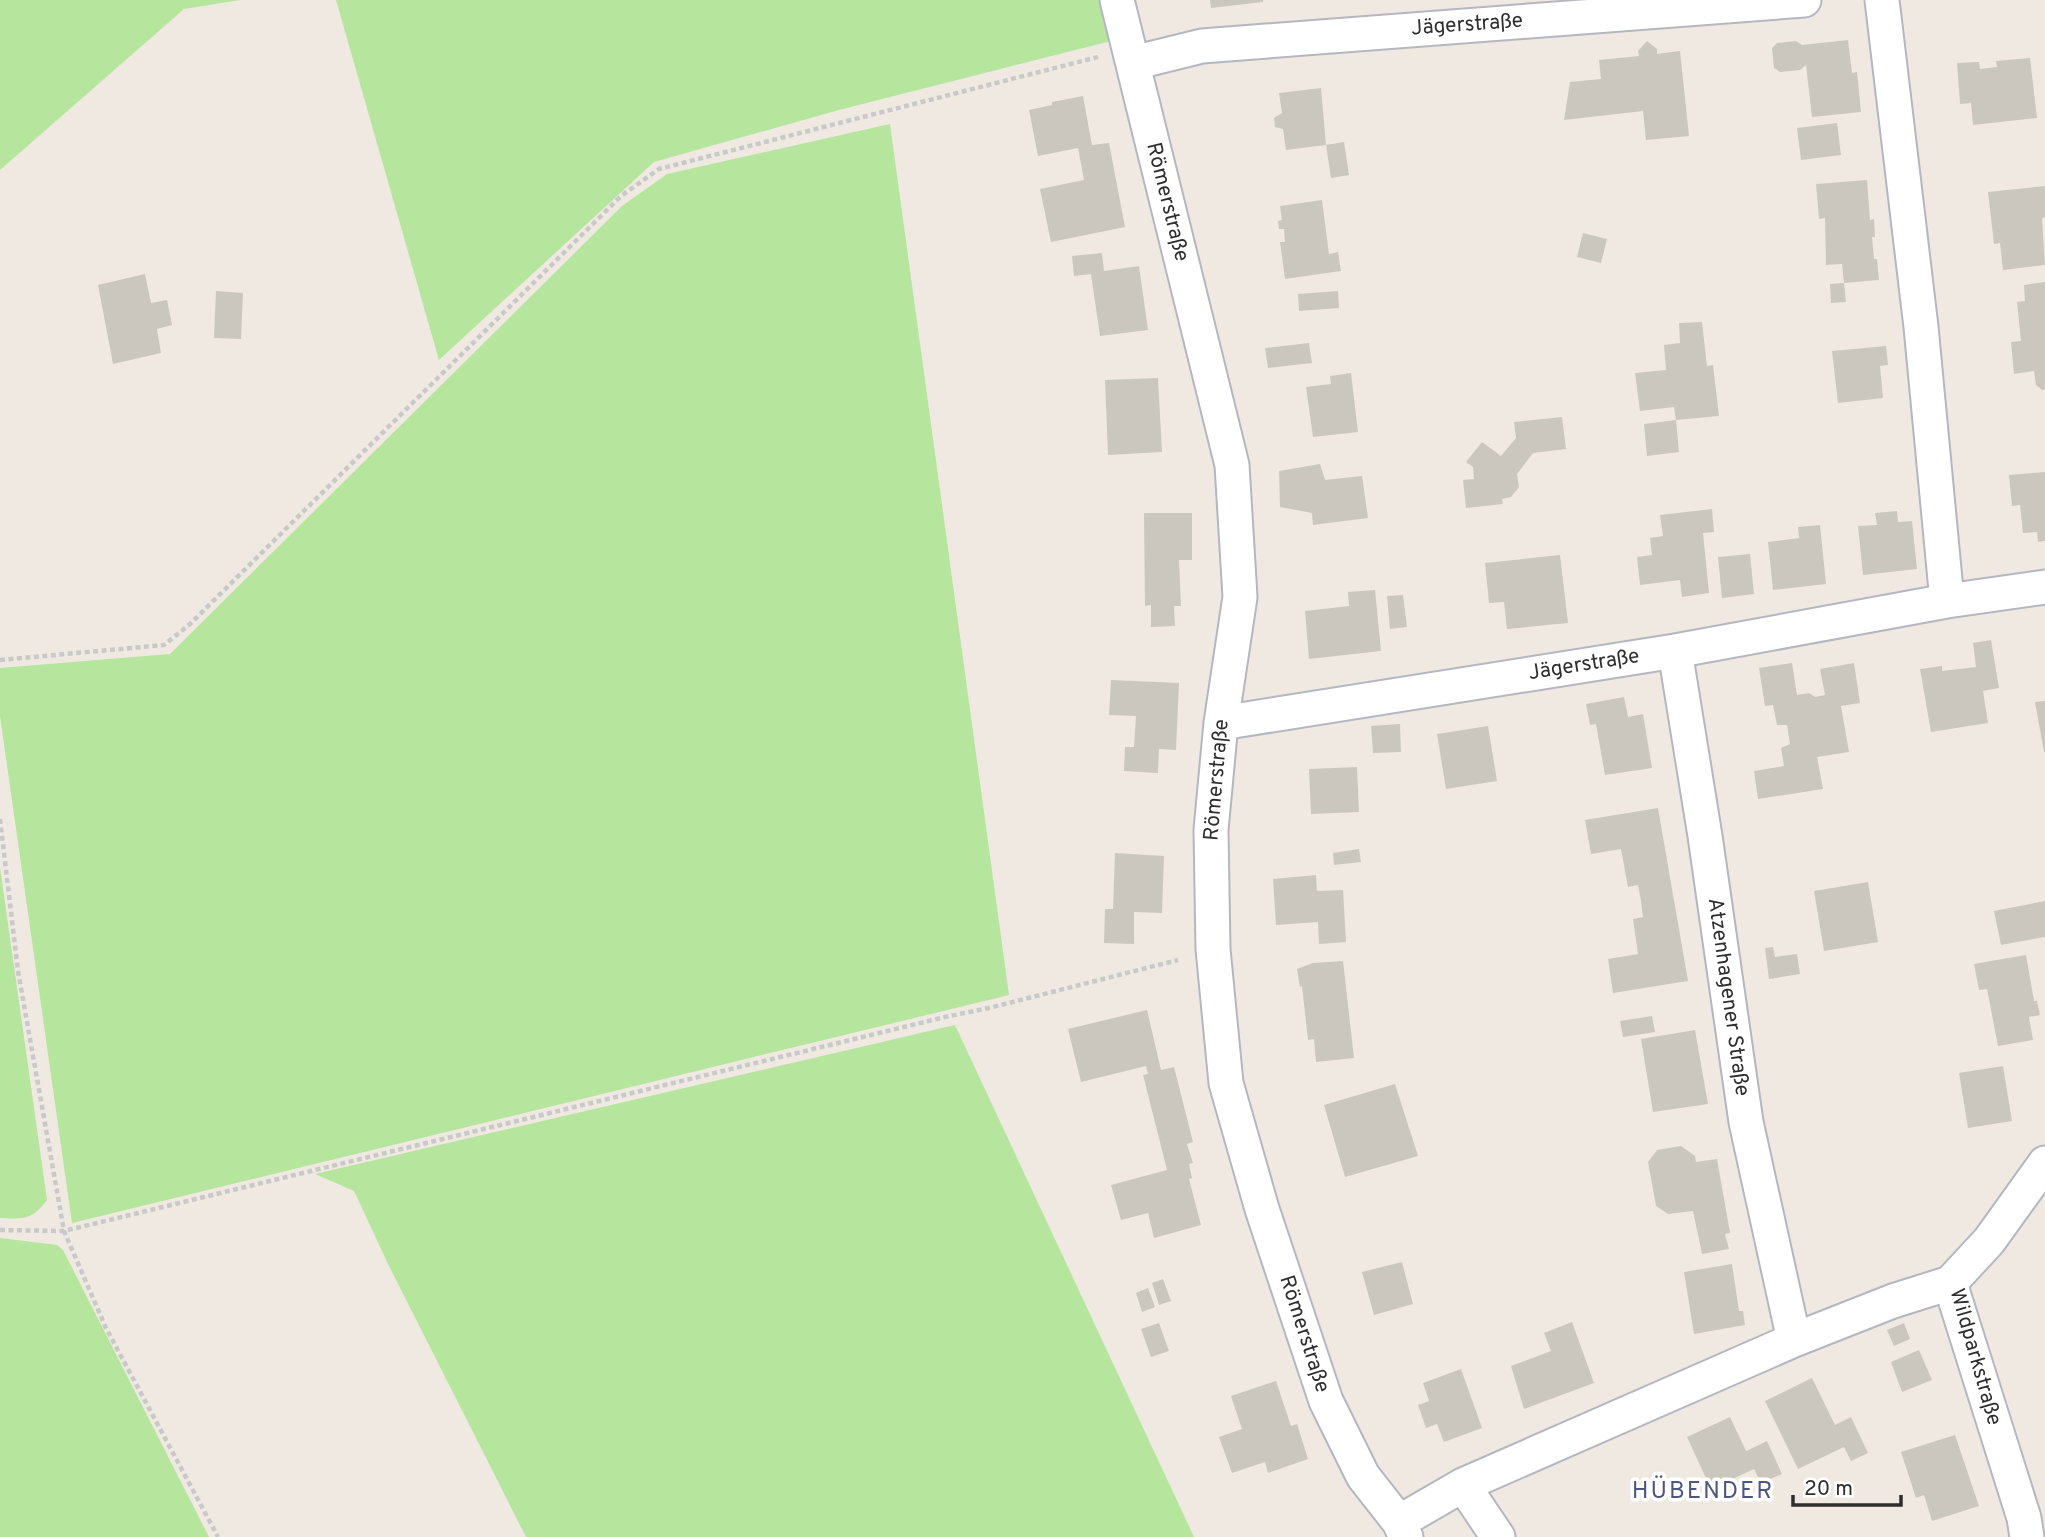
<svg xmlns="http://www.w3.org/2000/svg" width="2045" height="1537" font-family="Overpass,sans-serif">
  <rect width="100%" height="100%" fill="#efe9e1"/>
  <!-- green -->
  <path fill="#b6e59e" d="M0 0H240L184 9 0 170Z
    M336 0H1099L1111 41 839 110 654 162 439 360Z
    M890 124 1009 995 72 1223 0 716V668L170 654 622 206 667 174Z
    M0 867 47 1200C32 1220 24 1219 0 1218Z
    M955 1025 1194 1537H526L389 1266 354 1191 315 1174Z
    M0 1238 57 1245 63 1250 209 1537H0Z"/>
  <!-- building -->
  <path fill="#cbc7bf" d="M1210 0H1263V2L1211 8Z
    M1848 40 1852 73 1857 72 1861 112 1812 117 1806 65 1800 70 1780 72 1774 68 1772 48 1777 43 1796 41 1802 45Z
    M1647 41 1657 49V54L1680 51 1689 136 1646 140 1643 111 1564 120 1570 82 1601 79 1599 60 1639 56 1638 51Z
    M2030 58 2037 118 1973 125 1971 103 1960 104 1957 63 1979 62 1980 69 1997 67 1996 61Z
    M1321 88 1326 145 1344 142 1349 175 1331 178 1326 145 1286 150 1283 129 1275 127 1274 118 1282 113 1279 93Z
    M1083 96 1092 145 1109 143 1125 227 1051 242 1040 189 1084 180 1078 148 1038 156 1029 110 1052 105V102Z
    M1837 123 1841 155 1801 160 1797 128Z
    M1867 180 1870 220 1874 219 1875 237H1872L1874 259H1877L1879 280 1844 283 1842 264 1826 265 1825 218 1819 219 1816 184Z
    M2045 186V217L2042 218 2045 265 2003 270 2000 243 1994 244 1988 192Z
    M1322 200 1329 254 1338 252 1341 271 1285 279 1280 242H1285L1284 229H1279L1278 221 1282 220 1280 206Z
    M1583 233 1607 239 1601 263 1577 257Z
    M1102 253 1104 271 1139 266 1148 330 1100 336 1091 274 1074 276 1072 256Z
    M145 274 151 303 167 300 172 325 157 329 161 353 113 364 98 285Z
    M2045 282V389L2042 390 2036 385 2034 371 2014 374 2011 342 2021 341 2017 302 2025 301 2024 285Z
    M1844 283 1846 302 1831 303 1830 284Z
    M216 291 243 293 241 339 214 338Z
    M1338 291 1339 308 1299 311 1298 294Z
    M1702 322 1707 366 1713 365 1719 416 1676 420 1674 407 1640 411 1635 373 1666 370 1664 345 1680 343 1679 323Z
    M1309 343 1312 363 1268 368 1265 348Z
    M1886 346 1888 365 1880 366 1883 398 1838 403 1832 351Z
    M1351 373 1358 432 1313 437 1306 387 1331 384 1330 376Z
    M1158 378 1162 452 1108 455 1105 380Z
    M1562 417 1566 449 1533 453 1517 474 1519 487 1511 497 1502 499 1503 504 1466 508 1463 480 1474 479 1473 467 1466 462 1482 442 1501 456 1516 438 1514 422Z
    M1676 420 1679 452 1647 456 1644 424Z
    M1320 464 1325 480 1362 476 1368 518 1313 525 1312 513 1280 507 1279 471Z
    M2045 472V541L2038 542 2037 532 2023 533 2020 505 2012 506 2009 475Z
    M1712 509 1714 532 1703 533 1709 593 1682 597 1680 580 1640 585 1637 557 1652 555 1650 538 1663 536 1660 515Z
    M1897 511 1898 522 1912 521 1917 569 1863 575 1858 526 1877 525 1875 513Z
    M1144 513H1192V560H1179L1181 606H1174L1175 626 1151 627V605L1145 606Z
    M1820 525 1826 584 1773 590 1768 542 1799 538 1798 527Z
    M1750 554 1754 594 1722 598 1718 557Z
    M1560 555 1568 623 1507 629 1504 602 1489 603 1485 563Z
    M1375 590 1381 651 1309 659 1305 611 1349 606 1348 592Z
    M1403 595 1407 627 1390 629 1387 596Z
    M1991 640 1999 688 1983 691 1988 723 1931 732 1920 669 1942 666V671L1976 667 1973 643Z
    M1792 663 1797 695 1809 693 1815 697 1825 695 1820 669 1854 663 1860 703 1841 706 1849 752 1817 757 1823 789 1758 799 1754 771 1784 766 1781 748 1790 744 1787 725H1777L1773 705 1765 706 1759 668Z
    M1111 680 1179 683 1176 750 1159 749 1158 773 1124 771 1125 747H1134L1136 716 1109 715Z
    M1624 697 1628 717 1643 714 1652 768 1605 775 1596 724 1590 725 1586 704Z
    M2045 701V752H2044L2035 702Z
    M1400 724 1401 752 1373 753 1371 726Z
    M1488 726 1497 781 1446 789 1437 734Z
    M1357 767 1359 812 1311 814 1309 769Z
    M1658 808 1688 981 1613 993 1608 959 1638 954 1633 919 1643 917 1641 901 1638 885 1628 887 1621 849 1591 854 1585 820Z
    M1359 849 1361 862 1334 865 1333 853Z
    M1115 853 1164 856 1162 913 1134 912V944L1104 943 1105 909H1113Z
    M1316 875 1317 891 1343 890 1346 942 1319 944 1318 922 1276 925 1273 879Z
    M1868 882 1878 942 1824 951 1814 891Z
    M2045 901V937L2001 945 1994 911Z
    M1773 947 1775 957 1797 954 1800 974 1769 979 1765 948Z
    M2026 955 2034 1001H2037L2040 1015 2029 1017 2033 1040 1998 1046 1987 989 1979 990 1974 964Z
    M1343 961 1354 1058 1316 1062 1314 1039 1308 1040 1302 986 1300 987 1297 969 1313 963Z
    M1147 1010 1161 1070 1174 1067 1193 1142 1187 1144 1193 1163 1189 1164 1192 1178 1189 1179 1201 1225 1154 1238 1148 1213 1121 1220 1111 1185 1167 1170 1143 1075 1148 1074 1146 1066 1081 1082 1068 1029Z
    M1652 1016 1655 1032 1623 1037 1620 1021Z
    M1695 1030 1708 1104 1653 1112 1641 1039Z
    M2003 1066 2012 1121 1968 1128 1959 1073Z
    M1395 1084 1418 1156 1345 1177 1324 1105Z
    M1681 1146 1695 1156 1696 1162 1717 1159 1730 1233 1725 1234 1729 1249 1702 1254 1693 1211 1668 1214 1656 1206 1648 1162 1657 1150Z
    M1402 1262 1413 1304 1374 1315 1362 1272Z
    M1732 1264 1739 1311H1743L1745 1325 1694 1334 1684 1272Z
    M1163 1279 1171 1301 1159 1305 1152 1283Z
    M1148 1288 1155 1307 1142 1312 1136 1293Z
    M1572 1322 1594 1383 1524 1409 1511 1366 1551 1351 1544 1333Z
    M1159 1323 1169 1351 1151 1357 1141 1329Z
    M1904 1323 1910 1339 1894 1346 1887 1330Z
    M1919 1350 1932 1380 1902 1392 1891 1362Z
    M1461 1369 1482 1428 1444 1442 1437 1424 1426 1428 1418 1405 1429 1401 1423 1383Z
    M1812 1378 1835 1425 1851 1417 1868 1453 1851 1461 1844 1447 1798 1469 1765 1401Z
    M1276 1381 1291 1426 1297 1424 1308 1459 1268 1473 1265 1462 1232 1473 1219 1437 1242 1429 1231 1396Z
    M1730 1417 1746 1451 1767 1441 1782 1474 1761 1483 1754 1469 1711 1489 1687 1437Z
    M1955 1435 1979 1506 1932 1521 1924 1495 1916 1498 1901 1452Z"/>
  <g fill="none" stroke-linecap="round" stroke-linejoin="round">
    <!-- minor casing -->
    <g stroke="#b4b7c1" stroke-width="37">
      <path id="minor" d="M1117 0 1232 465 1240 597 1221 723 1211 830 1213 949 1226 1083 1262 1209 1326 1401 1363 1476 1399 1522 1406 1537
        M1882 0 1921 327 1947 601 2045 587
        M1133 63 1202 46 1804 0
        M1221 723 1675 651 1947 601
        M1794 1340 1893 1301 1950 1283
        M1463 1485 1498 1537
        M1399 1522 1463 1485 1794 1340 1746 1122 1705 836 1675 651
        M2027 1537 2024 1518 1950 1283 1989 1241 2045 1163"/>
    </g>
    <!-- path -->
    <path stroke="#c9c9c9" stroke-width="4.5" stroke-dasharray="5 3.5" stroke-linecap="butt" d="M0 660 164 645 190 624 621 196 659 169 1098 57
      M0 819 18 971 64 1231 106 1328 218 1537
      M0 1230 64 1231 945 1017 989 1008 1178 960"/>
    <!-- minor -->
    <use href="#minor" stroke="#fff" stroke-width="33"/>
  </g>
  <g text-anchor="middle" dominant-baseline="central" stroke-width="7" stroke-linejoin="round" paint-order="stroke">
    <!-- street labels -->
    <g font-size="21" fill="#2e2e2e" stroke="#fff">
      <text transform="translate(1467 25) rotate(-4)">Jägerstraße</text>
      <text transform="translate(1167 202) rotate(76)">Römerstraße</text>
      <text transform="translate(1584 665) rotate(-9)">Jägerstraße</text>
      <text transform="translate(1217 780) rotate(-85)">Römerstraße</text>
      <text transform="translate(1728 997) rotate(82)">Atzenhagener Straße</text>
      <text transform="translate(1304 1334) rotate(72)">Römerstraße</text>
      <text transform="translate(1975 1357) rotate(74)">Wildparkstraße</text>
    </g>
    <!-- quarter labels -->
    <g font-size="24" letter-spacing="2" fill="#4d5680" stroke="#fff">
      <text x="1703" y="1492">HÜBENDER</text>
    </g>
  </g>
  <!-- scale -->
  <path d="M1793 1495v10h108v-10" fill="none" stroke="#2e2e2e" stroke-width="3.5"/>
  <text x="1804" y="1495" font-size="21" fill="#2e2e2e" stroke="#ffffff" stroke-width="5" paint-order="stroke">20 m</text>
</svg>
